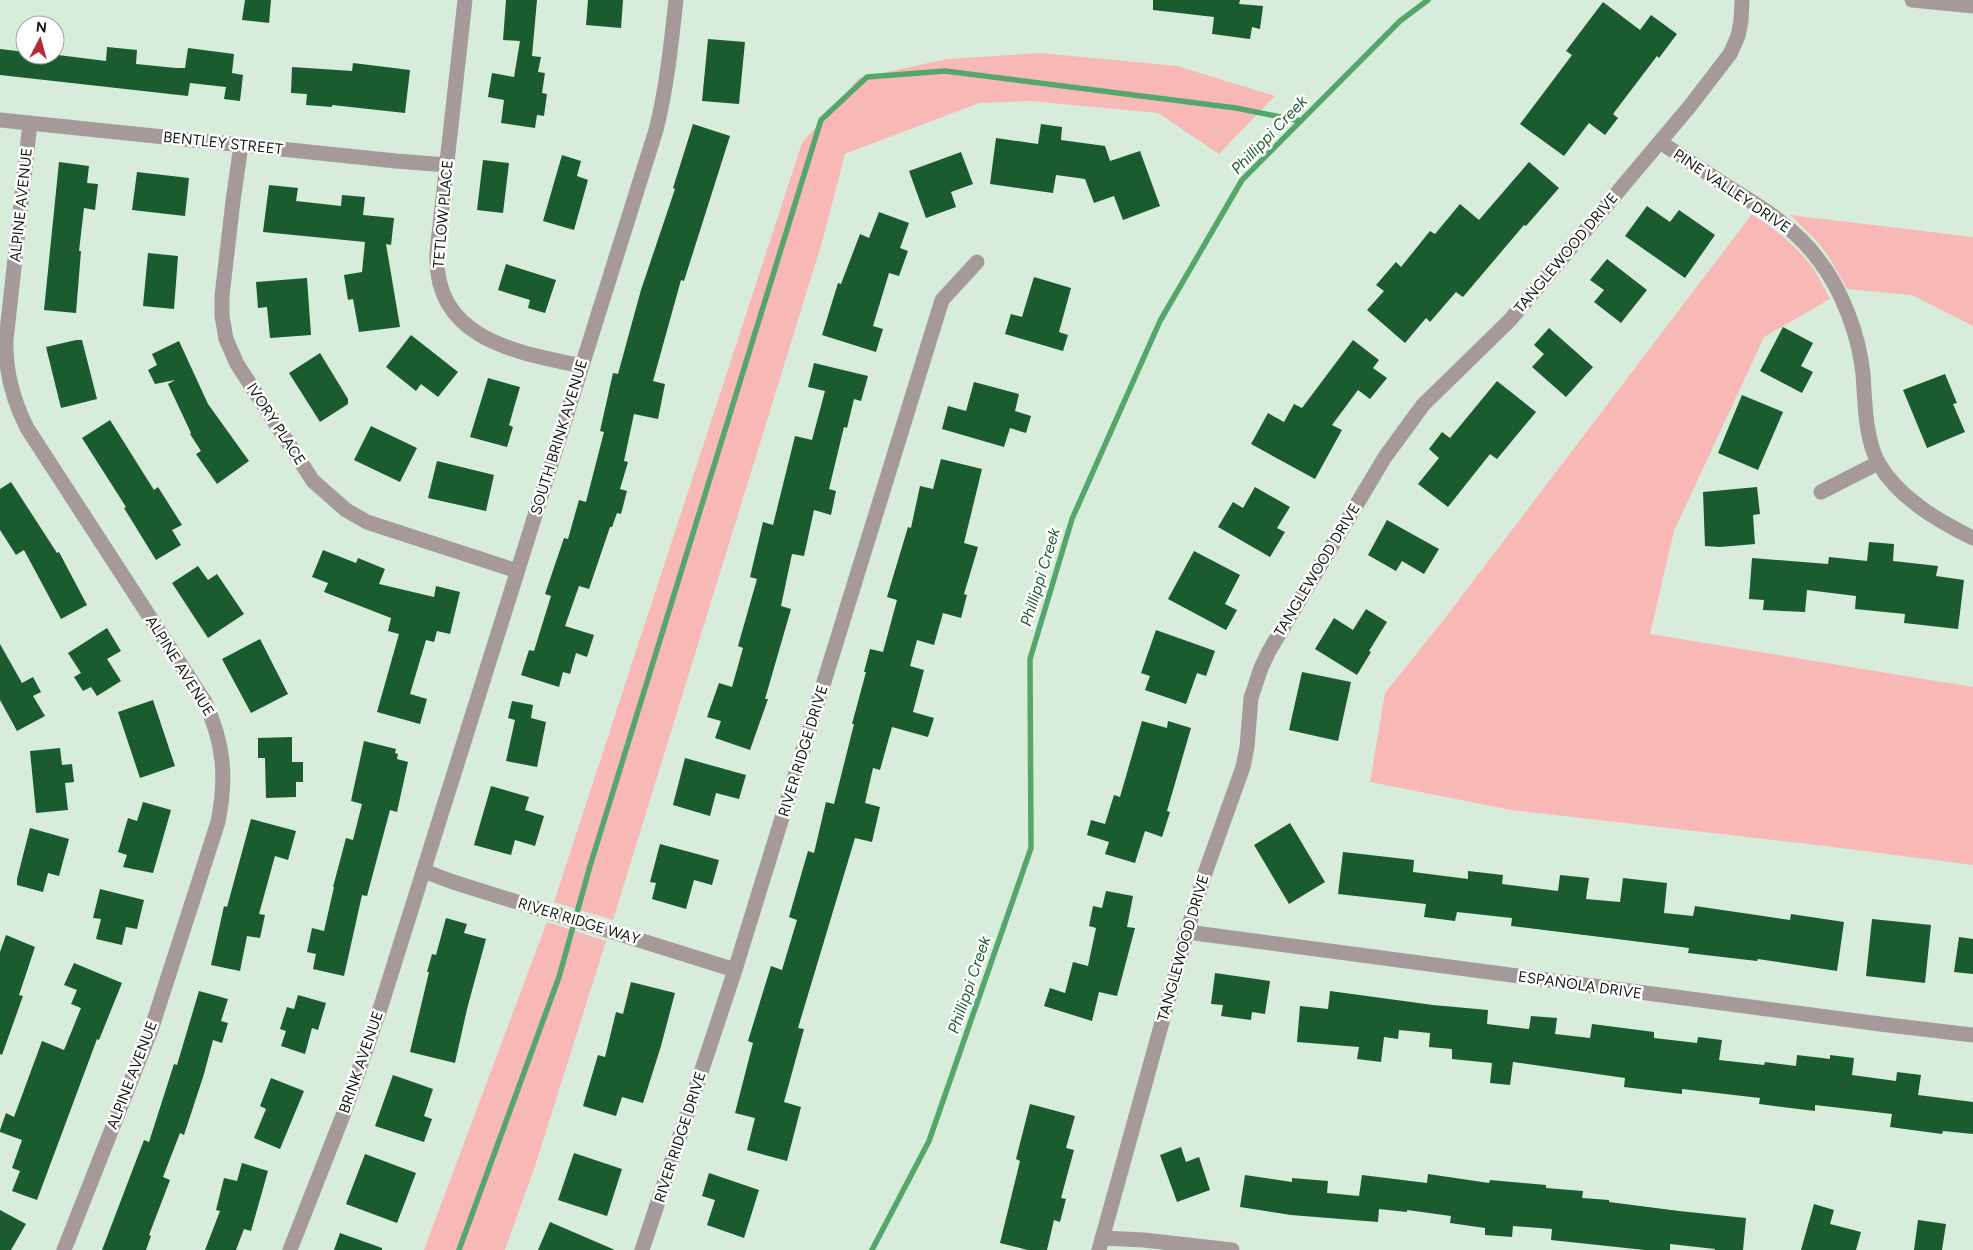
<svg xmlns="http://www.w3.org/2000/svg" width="1973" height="1250" font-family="Figtree,sans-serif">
  <rect width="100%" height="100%" fill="#d8ecdb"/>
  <!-- green -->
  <path fill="#f8b9b6" d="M1041 53 1177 66 1275 96 1219 154 1158 113 1030 101 979 103 845 154 822 242 613 920 554 902 802 143 859 78 947 59Z
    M1752 214C1774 228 1794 244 1811 265 1818 275 1824 288 1830 299L1764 337 1674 531 1650 634 1973 687V865L1825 846 1511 810 1370 782 1385 693 1442 622Z
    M1790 215 1973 237V326L1912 295 1847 289 1827 254 1814 238Z
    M547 922 606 941 535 1166 505 1250H424Z"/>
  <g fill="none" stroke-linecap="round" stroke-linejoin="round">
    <!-- stream -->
    <path stroke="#54a66a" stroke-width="5.5" d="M459 1250 559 977 590 866 821 120 867 77 945 71 1236 108 1301 121
      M872 1250 929 1141 1031 848 1030 659 1072 519 1160 321 1242 180 1400 21 1428 0"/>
  </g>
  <!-- building -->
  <path fill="#1b5b30" d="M245 0H271L269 23 242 20Z
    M506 0H537L532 56 541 57 538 72 545 73 542 93 547 94 544 116 537 115 535 128 501 123 504 100 488 97 492 73 514 77 520 41 503 40Z
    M588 0H623L621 28 586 25Z
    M1153 0H1240L1239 4 1263 6 1260 29 1252 27 1250 39 1212 34 1214 17 1153 10Z
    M1603 2 1640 30 1651 15 1677 34 1659 58 1657 56 1613 114 1618 118 1605 135 1589 123 1564 156 1520 124 1572 55 1566 51Z
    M708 39 745 42 739 104 702 101Z
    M107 47 137 50 136 64 176 68H185L188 48 234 54 232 73 243 75 240 101 224 99 226 87 190 83 188 96 0 75V49L25 52V55H58L106 61Z
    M353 63 410 70 405 113 332 105V107L306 105 307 94 291 93 292 67 352 71Z
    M693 124 730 136 684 281 681 280 653 381 665 384 658 419 634 414 624 461 628 462 620 489 627 491 621 514 617 513 612 527H610L589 589 579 586 565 626 594 635 587 657 576 653 570 674 563 672 559 687 521 675 529 650 534 651 551 596 545 594 564 538 568 539 579 500 586 502 604 432 600 431 613 373 618 374 641 290 675 189 673 188Z
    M1041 124 1062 127 1061 140 1105 146 1110 161 1140 151 1160 206 1123 220 1114 196 1094 203 1085 179 1056 175 1053 193 990 184 996 138 1038 144Z
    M961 152 973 184 951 192 956 207 926 218 909 171Z
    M562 155 581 161 577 176 588 180 574 230 543 221Z
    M483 160 509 163 503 213 477 210Z
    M59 162 89 166 87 183 98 184 95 210 84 208 79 251H81L76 313 44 310Z
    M1529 162 1559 188 1526 226 1524 225 1463 297 1456 292 1430 322 1426 318 1405 343 1367 310 1384 291 1376 285 1396 262 1401 267 1430 231 1435 234 1460 204 1479 220Z
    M137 172 189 178 185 216 132 210Z
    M269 185 298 188 296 201 341 206 342 195 365 197 363 215 394 218 391 245 386 244 400 327 359 332 353 299 348 300 344 275 362 272 365 242 263 232Z
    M1647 206 1670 222 1679 210 1715 235 1685 278 1625 236Z
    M879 212 909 223 900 248 908 251 899 276 889 273 873 326 883 329 876 352 822 335 838 283 841 284 860 234 869 238Z
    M148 253 178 256 174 309 143 306Z
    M1607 259 1647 290 1621 323 1594 302 1604 290 1590 280Z
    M506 264 556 280 545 313 528 308 530 300 498 290Z
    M1034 277 1071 288 1059 332 1068 335 1063 351 1005 334 1011 314 1022 317Z
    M307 278 311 335 270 338 267 307 258 308 256 282Z
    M1783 327 1813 343 1801 366 1813 372 1802 393 1760 371Z
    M1549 328 1593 367 1566 397 1532 367 1544 354 1534 345Z
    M411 335 458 372 438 397 421 384 416 391 386 367Z
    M76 340H82L97 399 61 408 46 347Z
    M1353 340 1379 360 1373 368 1387 378 1370 399 1358 390 1332 425 1342 430 1315 479 1251 444 1268 413 1284 422 1294 404 1302 408Z
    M179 341 208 404 249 461 217 484 196 454 201 451 190 434 191 433 168 384 175 380 155 384 148 370 157 365 152 354Z
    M320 353 348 399V404L320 422 289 373Z
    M814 363 868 376 861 401 854 399 847 428 844 427 829 489 836 491 831 515 814 510 804 556 792 554 781 606 791 609 765 699H768L750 750 715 738 721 721 707 717 719 683 732 687 743 648 738 646 757 579 750 577 763 522 773 525 795 436 812 440 825 391 808 387Z
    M1945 374 1957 403 1953 404 1965 432 1927 448 1903 390Z
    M488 378 520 387 509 425 513 427 507 447 470 437Z
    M1497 381 1536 412 1497 459 1490 454 1448 507 1418 484 1439 458 1429 449 1442 432 1450 438Z
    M974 382 1019 394 1015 411 1031 416 1026 433 1010 428 1004 447 942 429 948 406 966 411Z
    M1742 395 1783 412 1758 470 1718 453Z
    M110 420 154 490 158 487 182 525 172 530 181 545 156 560 124 508 126 507 82 438Z
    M371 426 417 448 400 482 354 460Z
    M941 459 982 469 964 543 978 547 964 594 967 595 961 618 943 613 934 645 917 640 910 666 924 670 913 712 934 718 928 737 892 727 880 770 873 768 865 803 880 807 872 842 855 838 798 1028 804 1029 784 1102 801 1107 787 1161 747 1150 755 1118 735 1113 753 1043 748 1041 771 966 782 970 797 920 789 917 808 851 814 853 826 802 834 804 854 724H852L866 672H864L870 649 883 652 897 600 887 597 908 527 911 528 920 486 933 489Z
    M437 461 494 475 486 511 428 498Z
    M11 482 57 553 59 552 87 605 61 619 24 550 16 555 0 530V489Z
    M1255 487 1290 507 1277 528 1285 532 1270 557 1218 527 1233 502 1243 508Z
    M1757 487 1760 514 1753 515 1755 544 1720 547 1705 546 1703 492Z
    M1387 520 1439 549 1424 574 1402 561 1396 571 1368 555Z
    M1869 542 1894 544 1893 561 1938 566 1936 576 1964 580 1958 629 1904 623 1905 614 1855 609 1856 596 1807 590 1805 612 1763 610 1764 600 1749 599 1752 558 1828 564 1829 557 1867 561Z
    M323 550 356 563 358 558 385 569 379 584 434 597 436 586 460 592 450 634 437 631 434 642 426 640 410 694 427 699 420 724 377 712 399 634 388 631 391 618 324 592 328 583 312 577Z
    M1194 551 1240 575 1225 604 1237 610 1226 630 1168 599Z
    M198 566 208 580 217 574 244 614 208 638 172 583Z
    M1366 609 1387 622 1369 651 1371 652 1357 675 1315 649 1334 618 1353 630Z
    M107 628 121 651 107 659 121 681 97 696 91 687 83 691 74 677 81 673 68 653Z
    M1156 630 1215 651 1206 676 1197 673 1186 704 1145 690 1150 676 1141 673Z
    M260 639 288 694 251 713 222 659Z
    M0 644 22 683 33 677 41 692 33 696 45 716 17 731 0 700Z
    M1302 672 1351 682 1338 741 1289 730Z
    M153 700 175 766 140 778 118 712Z
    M512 701 533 705 531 718 546 722 537 767 506 761 515 720 508 718Z
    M1142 721 1167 728 1168 721 1191 728 1167 811 1170 812 1162 837 1145 831 1135 863 1105 854 1109 842 1087 835 1091 820 1105 824 1114 795 1120 797Z
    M292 737V762H303V782H296V797L266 798 265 758H258V738Z
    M364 741 396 749 395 753 398 754 397 759 408 762 397 812 390 810 367 896 362 895 344 976 313 969 316 954 307 952 312 928 324 931 334 887H333L346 838 353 840 362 804 351 801Z
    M60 748 62 765 72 764 74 782 65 783 68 810 36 813 30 751Z
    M685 758 746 775 739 799 716 793 710 816 673 805Z
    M491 786 529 797 525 810 544 816 535 846 515 840 511 855 474 845Z
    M143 802 171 810 153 873 123 867 127 855 118 852 128 818 137 821Z
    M251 819 296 831 288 860 275 856 259 914 265 915 260 938 247 936 240 971 211 965 224 906 227 907Z
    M1290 823 1325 882 1289 904 1254 845Z
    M30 828 69 839 59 876 48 873 43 892 17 885V879Z
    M660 844 719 860 712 885 694 880 686 909 652 899 656 883 650 882Z
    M1343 852 1414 860 1413 872 1468 879V871L1503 875 1502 884 1558 891 1560 875 1589 878 1586 899 1620 902 1623 878 1667 883 1664 913 1693 916 1695 906 1790 920 1791 914 1844 922 1837 971 1758 959 1757 961 1688 953 1689 948 1511 926 1512 918 1457 912 1455 921 1424 917 1426 904 1338 894Z
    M100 889 144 900 137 929 126 927 122 945 96 939 101 919 93 918Z
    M1106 891 1133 896 1127 927 1135 928 1117 996 1099 992 1092 1021 1044 1006 1050 988 1065 993 1073 962 1088 966 1096 928 1089 926 1093 906 1102 908Z
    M446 918 467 924 464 933 486 939 467 1009 455 1063 410 1052 429 972H427L432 954 436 955Z
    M1872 919 1931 925 1925 983 1866 976Z
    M6 935 35 947 19 995 23 996 2 1055 0 1054V952Z
    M1959 937 1973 939V974L1954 972Z
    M74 963 122 983 99 1040 97 1039 37 1200 12 1191 20 1171 12 1168 22 1140 0 1132V1130L6 1113 14 1117 42 1041 64 1050 81 1008 71 1004 77 990 64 985Z
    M1215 973 1270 981 1265 1014 1252 1012 1251 1020 1221 1016 1223 1005 1211 1004Z
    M631 982 675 993 661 1046 643 1103 622 1097 616 1116 583 1106 598 1055 605 1057 616 1012 623 1014Z
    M199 991 228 999 221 1021 228 1023 222 1043 213 1040 204 1074 184 1135 180 1133 163 1177 170 1180 149 1235 151 1236 146 1250H102L144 1140 149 1142 174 1064 177 1065Z
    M1330 991 1433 1005 1488 1010 1487 1024 1529 1029 1531 1016 1557 1018 1555 1034 1590 1038 1592 1024 1654 1032V1038L1697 1043 1698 1037 1722 1040 1719 1060 1764 1065 1765 1062 1796 1066 1797 1055 1830 1059V1055L1854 1058 1852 1075 1896 1081 1897 1072 1921 1075 1918 1095 1973 1102V1134L1943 1131 1942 1134 1890 1127 1892 1114 1815 1105V1111L1759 1104 1760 1098 1682 1089V1094L1624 1087 1625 1078 1513 1062 1510 1085 1490 1083 1492 1063 1452 1059V1049L1429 1047 1430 1033 1399 1030 1398 1039 1384 1037 1381 1062 1357 1059 1359 1047 1297 1042 1300 1006 1328 1009Z
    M298 995 326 1003 318 1030 312 1028 305 1054 281 1046 286 1031 280 1029 287 1007 294 1009Z
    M393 1075 433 1089 424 1116 432 1119 424 1142 375 1126Z
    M271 1078 304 1091 280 1149 254 1138 266 1109 260 1106Z
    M1030 1104 1075 1116 1066 1148 1074 1150 1061 1198 1066 1199 1060 1222 1054 1220 1047 1250H1028L1000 1243 1020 1161 1016 1159Z
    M1181 1147 1186 1162 1199 1157 1210 1190 1177 1202 1160 1155Z
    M574 1153 622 1169 607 1216 558 1200Z
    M365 1154 416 1173 397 1223 346 1204Z
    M242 1163 268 1171 251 1231 244 1229 236 1250H205L220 1211 216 1210 224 1178 237 1181Z
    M709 1173 759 1190 744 1238 707 1225 715 1200 702 1196Z
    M1428 1174 1489 1183 1490 1180 1546 1185V1188L1583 1191 1582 1198 1609 1200V1202L1679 1211 1746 1218 1743 1250H1715V1249L1670 1244V1250H1645L1551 1240 1552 1229 1513 1226 1512 1237 1485 1235V1228L1450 1223 1451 1216 1407 1210V1212L1379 1209 1378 1222 1291 1215 1240 1207 1245 1175 1292 1182V1178L1328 1181 1327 1193 1359 1196 1362 1175 1427 1183Z
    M1814 1204 1834 1210 1830 1224 1861 1232 1856 1250H1801Z
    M0 1210 26 1224 11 1250H0Z
    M1918 1220 1946 1224 1942 1250H1914Z
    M550 1222 615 1250H538Z
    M340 1233 382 1248V1250H334Z"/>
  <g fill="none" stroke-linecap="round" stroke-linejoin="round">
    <!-- minor -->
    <path stroke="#a59a99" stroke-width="15" d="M465 0 437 252C433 339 515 352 582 366
      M1912 0 1973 6
      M0 120 396 161 447 165
      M30 123 6 340C5 372 13 400 27 428L205 702C224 744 227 777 218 822L151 1030 64 1250
      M1660 142C1684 158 1709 174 1733 190 1764 209 1796 229 1818 259 1842 290 1859 335 1863 374 1865 402 1865 439 1879 464 1899 498 1938 521 1973 538
      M241 145 233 201 222 296V316L226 339 237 364 313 481 346 510 367 522 517 571
      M1821 492 1878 463
      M424 871 453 882 735 970
      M1187 932 1880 1024 1973 1035
      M1102 1238 1144 1240 1232 1250
      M290 1250 345 1110 381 1006 656 130C667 87 671 44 676 0
      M642 1250 735 970 942 300 977 262
      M1099 1250 1187 932 1204 876 1243 767 1247 747 1251 698 1261 668 1269 651 1385 457 1423 405 1510 320 1690 106 1730 54 1738 36 1741 21 1742 1"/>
  </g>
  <g text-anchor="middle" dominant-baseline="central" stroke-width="5" stroke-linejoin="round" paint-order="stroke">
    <!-- street labels -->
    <g font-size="15" fill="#131b15" stroke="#fff">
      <text transform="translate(223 143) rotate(6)">BENTLEY STREET</text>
      <text transform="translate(1732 191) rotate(34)">PINE VALLEY DRIVE</text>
      <text transform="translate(21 205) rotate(-84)">ALPINE AVENUE</text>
      <text transform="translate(443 214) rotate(-85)">TETLOW PLACE</text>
      <text transform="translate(1566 253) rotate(-50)">TANGLEWOOD DRIVE</text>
      <text transform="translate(276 424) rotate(57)">IVORY PLACE</text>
      <text transform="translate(559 437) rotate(-73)">SOUTH BRINK AVENUE</text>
      <text transform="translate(1317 570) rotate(-59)">TANGLEWOOD DRIVE</text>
      <text transform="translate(180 666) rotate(58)">ALPINE AVENUE</text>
      <text transform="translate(803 751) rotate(-73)">RIVER RIDGE DRIVE</text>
      <text transform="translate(579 921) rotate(17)">RIVER RIDGE WAY</text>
      <text transform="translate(1183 948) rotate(-74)">TANGLEWOOD DRIVE</text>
      <text transform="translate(1580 985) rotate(8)">ESPANOLA DRIVE</text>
      <text transform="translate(361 1062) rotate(-71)">BRINK AVENUE</text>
      <text transform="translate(132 1075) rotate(-69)">ALPINE AVENUE</text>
      <text transform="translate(680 1137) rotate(-72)">RIVER RIDGE DRIVE</text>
    </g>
    <!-- water labels -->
    <g font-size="16" font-style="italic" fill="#225d34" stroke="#fff">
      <text transform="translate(1269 135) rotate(-46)">Phillippi Creek</text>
      <text transform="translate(1040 577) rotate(-73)">Phillippi Creek</text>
      <text transform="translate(969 985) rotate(-71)">Phillippi Creek</text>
    </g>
  </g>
  <!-- north arrow -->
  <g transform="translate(40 40) rotate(6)"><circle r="24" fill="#ffffff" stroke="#a1a4a1"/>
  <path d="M0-4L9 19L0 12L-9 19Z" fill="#b92835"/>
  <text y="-8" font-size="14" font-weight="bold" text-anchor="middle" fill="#131b15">N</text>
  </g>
</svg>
